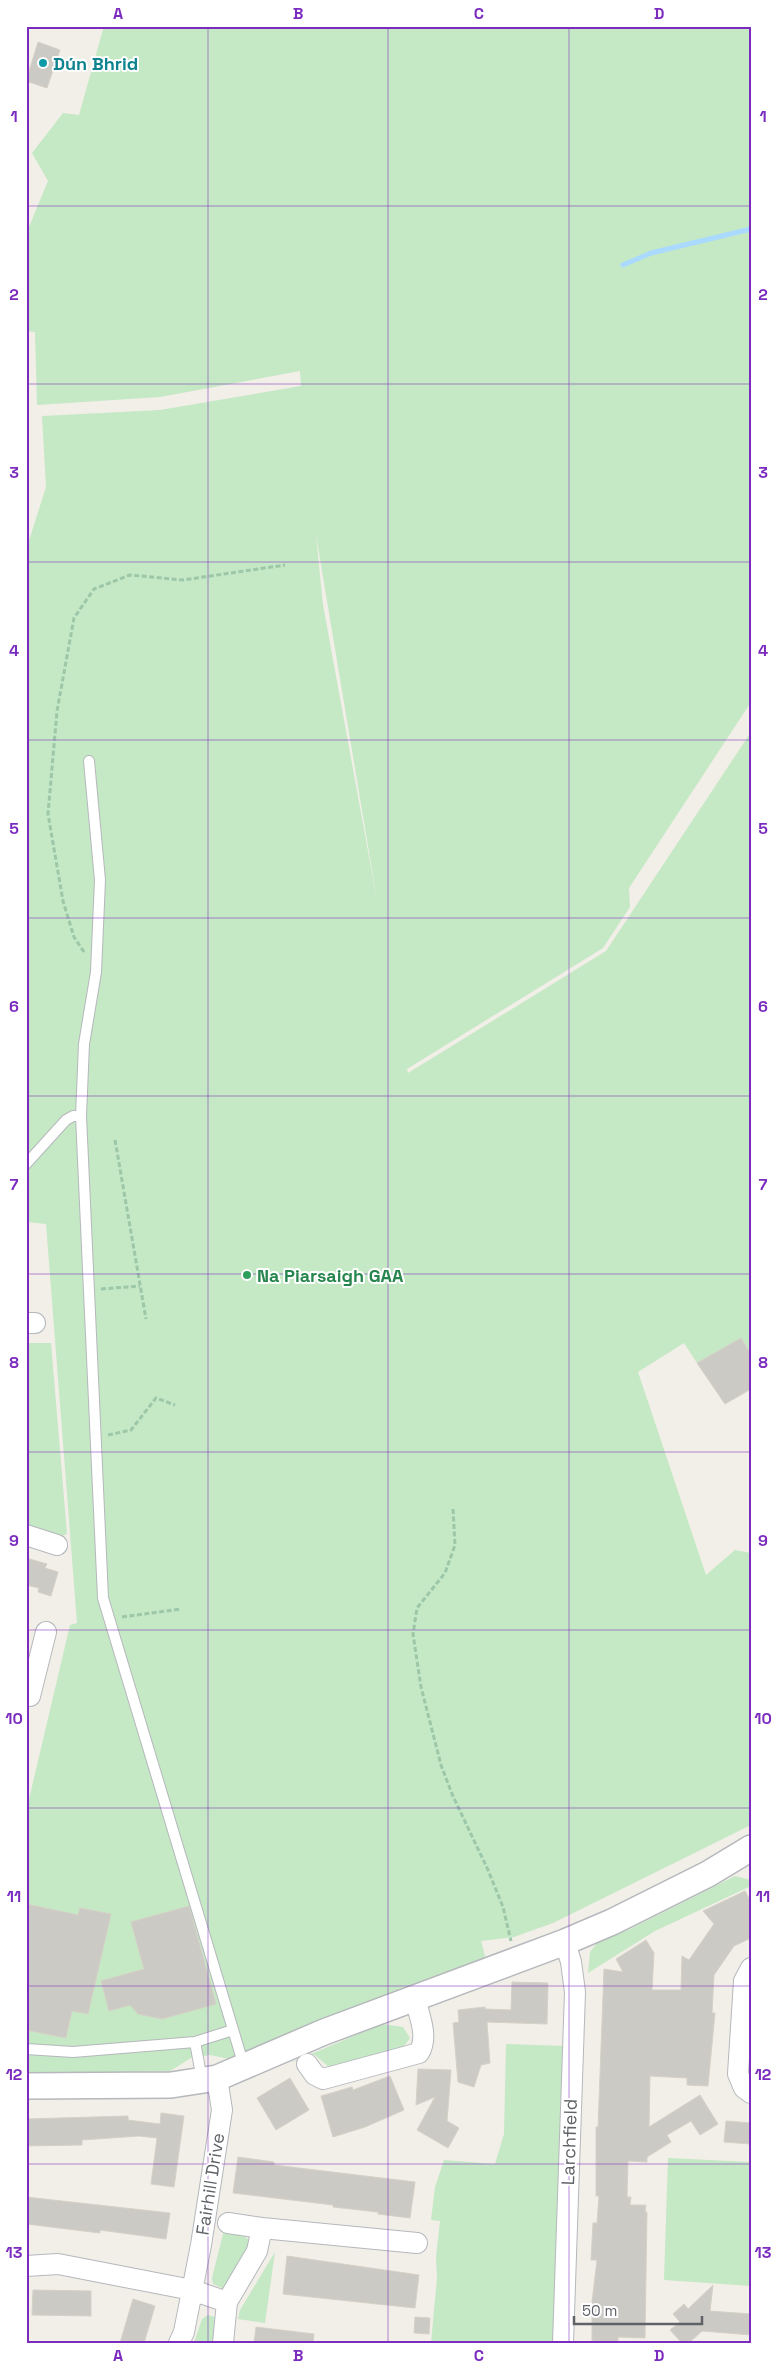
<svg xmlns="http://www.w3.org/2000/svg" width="777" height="2369" font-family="'Space Grotesk',sans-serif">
  <rect width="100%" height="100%" fill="#f1efe8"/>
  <!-- green -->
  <path fill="#c5e8c5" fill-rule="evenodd" d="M104 26H751V702L629 888 630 907 603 948 407 1069 408 1073 606 951 751 732V1354L741 1338 697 1363 684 1343 638 1372 706 1575 735 1550 751 1553V1825L553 1923 514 1937 481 1941 486 1960 234 2060 210 2055 191 2058 170 2071 26 2074V1812L70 1625 77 1623 46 1224 26 1222V550L46 487 42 416 160 410 301 386 300 371 160 397 37 405 35 332 26 331V234L48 181 32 153 63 113 79 115ZM316 535 378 906 323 605Z
    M26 1343H51L67 1534 61 1536 26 1527Z
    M735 1876 751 1880V1886L655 1931 588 1973 590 1952 597 1943 630 1929Z
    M382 2024 403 2027 410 2038 402 2049 330 2068 315 2055 290 2063Z
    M506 2044 563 2046 554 2343H431L437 2278 436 2257 440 2221 431 2220 435 2187 444 2160 495 2164 504 2134Z
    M668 2158 751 2162V2286L664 2280Z
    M224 2230 240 2232 249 2240V2247L229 2287 222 2288 213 2284 212 2278Z
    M275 2252 265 2323 238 2319 240 2310Z
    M208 2315 218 2318 216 2343H194L202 2319Z"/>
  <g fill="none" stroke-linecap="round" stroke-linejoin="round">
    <!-- stream -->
    <path stroke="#aadaff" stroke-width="5" d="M623 265 651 253 751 229"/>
  </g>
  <!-- building -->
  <path fill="#cccac5" stroke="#d6d1c6" d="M38 42 60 50 47 88 26 81Z
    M741 1338 751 1354V1389L725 1404 697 1363Z
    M26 1558 47 1564 45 1568 58 1572 51 1596 38 1592 39 1588 26 1585Z
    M745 1891 751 1902V1938L734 1946 714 1975 712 2013H715L708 2086 687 2085V2078L650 2076 649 2127 700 2095 718 2124 700 2135 691 2121 667 2135 671 2142 647 2157V2162L628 2161 627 2197H631L630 2205H646L645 2212H647L645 2338 618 2337V2343H594L592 2341V2302L597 2260H591L593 2223H597L599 2196H596V2127H598L604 1969 623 1972 616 1959 646 1940 654 1953 652 1990H681L682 1956 689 1960 714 1924 703 1911Z
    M26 1904 78 1915 80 1908 111 1914 88 2014 72 2011 66 2038 26 2030Z
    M189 1906 216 2004 162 2019 138 2014 130 2005 109 2011 101 1981 144 1969 131 1922Z
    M512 1982 548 1983 547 2024 487 2022 490 2063 481 2065 474 2087 458 2082 453 2023 459 2022 458 2010 485 2007V2009L511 2010Z
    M418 2069 451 2070 447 2121 459 2128 448 2148 417 2130 435 2097 416 2105Z
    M390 2076 404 2110 365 2127 333 2137 321 2096 352 2087 353 2090Z
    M290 2078 309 2110 276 2130 257 2098Z
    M161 2113 184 2116 174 2187 151 2184 157 2138 139 2136 82 2140V2145L26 2146V2119L128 2116V2120L160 2124Z
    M726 2121 751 2123V2144L724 2142Z
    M238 2157 274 2162V2165L415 2182 410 2218 378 2214V2212L333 2207V2205L233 2193Z
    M26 2197 170 2213 166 2239 100 2230V2233L26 2224Z
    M287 2256 419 2275 415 2308 283 2294Z
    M713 2285 710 2311 751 2314V2335L702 2331 689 2343H682L670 2330 680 2322 673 2314 684 2304 688 2309Z
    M33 2290 91 2291V2316L32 2315Z
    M133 2299 155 2306 144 2343H120Z
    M415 2317 430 2318 429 2334 414 2333Z
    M256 2327 314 2334 313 2343H254Z"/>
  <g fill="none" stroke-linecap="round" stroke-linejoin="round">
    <!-- service casing -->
    <g stroke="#b5b8bc" stroke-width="12">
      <path id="service" d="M89 761 100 880 96 972 84 1044 81 1116 103 1598 244 2066
        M26 1164 66 1120 73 1116H81
        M195 2042 202 2080
        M26 2049 73 2052 195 2042 233 2030"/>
    </g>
    <!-- minor casing -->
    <g stroke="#b5b8bc" stroke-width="22">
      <path id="minor" d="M26 1323H35
        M26 1535 57 1545
        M30 1696 46 1632
        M751 1968 744 1981 738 2074 744 2088 751 2093
        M307 2064 315 2075 323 2079 419 2053C429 2036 419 2016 415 1998
        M228 2223 262 2228 417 2243
        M26 2266 58 2264 192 2290 227 2302
        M179 2343 184 2332 201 2245 222 2110 217 2078
        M223 2343 227 2302 257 2251 262 2228
        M563 2343 575 1992 571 1962 565 1942"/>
    </g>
    <!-- tertiary casing -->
    <g stroke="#b5b8bc" stroke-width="28">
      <path id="tertiary" d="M26 2086 171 2085 217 2078 324 2032 565 1942 612 1922 708 1874 751 1848"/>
    </g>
    <!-- path -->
    <path stroke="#9cc7a9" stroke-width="3" stroke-dasharray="5 2.5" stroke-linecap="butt" d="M84 952 74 937 63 901 48 814 57 711 74 618 94 589 130 575 183 580 285 565
      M115 1140 146 1319
      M101 1289 140 1286
      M108 1435 131 1430 156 1398 175 1405
      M453 1509 455 1545 445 1573 417 1608 413 1634 421 1687 441 1765 452 1794 488 1870 503 1907 511 1941
      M122 1617 181 1609"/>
    <!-- service -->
    <use href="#service" stroke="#fff" stroke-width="10"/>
    <!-- minor -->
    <use href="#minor" stroke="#fff" stroke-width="20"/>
    <!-- tertiary -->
    <use href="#tertiary" stroke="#fff" stroke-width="25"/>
  </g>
  <!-- grid -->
  <path fill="none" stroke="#7b2cbf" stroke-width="1" stroke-opacity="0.55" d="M208 26V2343M388 26V2343M569 26V2343M26 206H751M26 384H751M26 562H751M26 740H751M26 918H751M26 1096H751M26 1274H751M26 1452H751M26 1630H751M26 1808H751M26 1986H751M26 2164H751"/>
  <!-- markers -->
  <circle fill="#0f9aa8" stroke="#fff" stroke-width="2" cx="43" cy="63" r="5"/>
  <circle fill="#2e9e5b" stroke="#fff" stroke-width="2" cx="247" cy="1275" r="5"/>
  <g text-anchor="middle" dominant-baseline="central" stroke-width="4" stroke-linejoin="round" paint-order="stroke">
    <!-- culture labels -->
    <g font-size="18" font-weight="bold" fill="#0d838f" stroke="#fff" text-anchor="start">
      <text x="53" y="63">Dún Bhrid</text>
    </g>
    <!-- leisure labels -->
    <g font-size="18" font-weight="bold" fill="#27864d" stroke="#fff" text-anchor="start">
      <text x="257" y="1275">Na Piarsaigh GAA</text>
    </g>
    <!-- street labels -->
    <g font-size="18" fill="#5f6368" stroke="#fff">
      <text transform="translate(569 2142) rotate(-88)">Larchfield</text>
      <text transform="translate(210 2184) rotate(-81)">Fairhill Drive</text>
    </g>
  </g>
  <!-- border -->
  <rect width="777" height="2369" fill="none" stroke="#ffffff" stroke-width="55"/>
  <!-- scale -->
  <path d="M574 2316v8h128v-8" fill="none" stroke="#5f6368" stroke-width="2.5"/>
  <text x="582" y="2316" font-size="15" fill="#5f6368" stroke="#ffffff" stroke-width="4" paint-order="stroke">50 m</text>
  <rect x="28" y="28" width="722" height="2314" fill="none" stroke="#7b2cbf" stroke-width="2"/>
  <g font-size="16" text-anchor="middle" font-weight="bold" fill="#7b2cbf">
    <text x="118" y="19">A</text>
    <text x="298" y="19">B</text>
    <text x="479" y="19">C</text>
    <text x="659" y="19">D</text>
    <text x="14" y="122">1</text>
    <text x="763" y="122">1</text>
    <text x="14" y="300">2</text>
    <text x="763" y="300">2</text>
    <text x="14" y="478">3</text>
    <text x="763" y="478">3</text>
    <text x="14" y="656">4</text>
    <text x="763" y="656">4</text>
    <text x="14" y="834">5</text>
    <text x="763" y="834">5</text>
    <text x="14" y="1012">6</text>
    <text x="763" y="1012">6</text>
    <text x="14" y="1190">7</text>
    <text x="763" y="1190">7</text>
    <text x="14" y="1368">8</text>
    <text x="763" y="1368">8</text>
    <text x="14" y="1546">9</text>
    <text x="763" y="1546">9</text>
    <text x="14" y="1724">10</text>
    <text x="763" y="1724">10</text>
    <text x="14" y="1902">11</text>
    <text x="763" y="1902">11</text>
    <text x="14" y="2080">12</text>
    <text x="763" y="2080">12</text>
    <text x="14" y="2258">13</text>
    <text x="763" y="2258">13</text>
    <text x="118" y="2361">A</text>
    <text x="298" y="2361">B</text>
    <text x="479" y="2361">C</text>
    <text x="659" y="2361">D</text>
  </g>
</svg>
